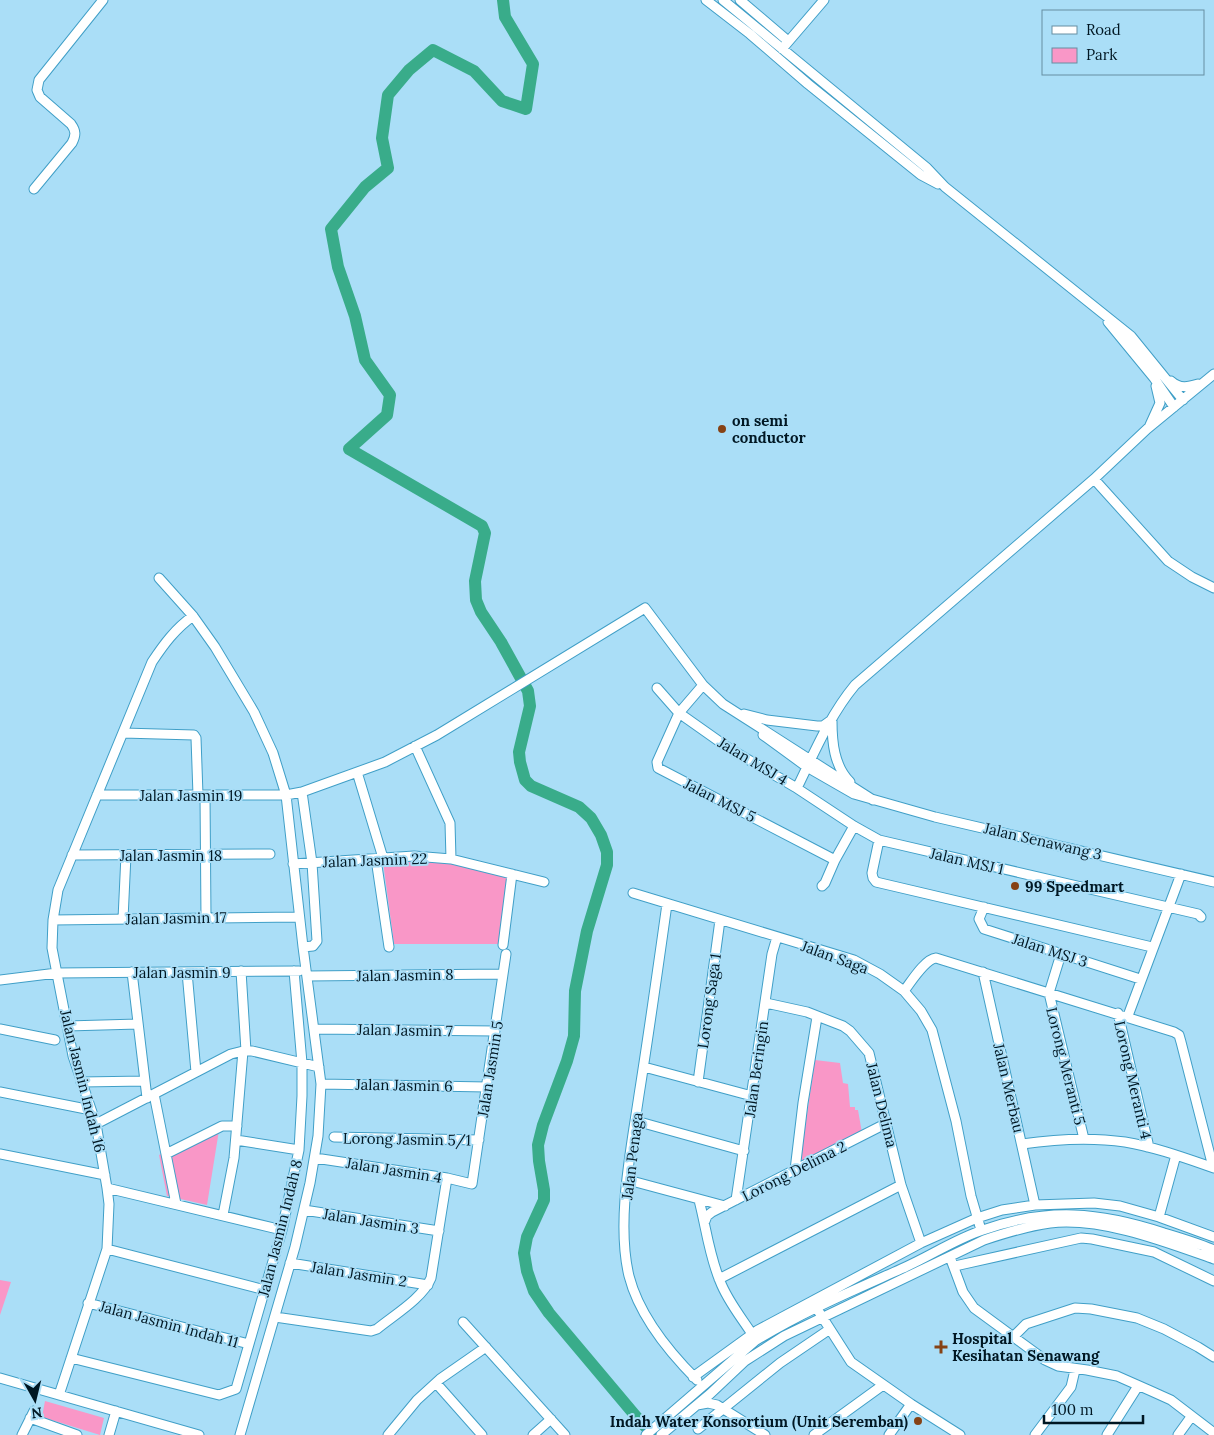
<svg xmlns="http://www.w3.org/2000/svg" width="1214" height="1435" font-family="Lora,serif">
  <rect width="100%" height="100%" fill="#aadef7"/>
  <!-- green -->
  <path fill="#f997c7" d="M383 862H449L509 876 500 944H394Z
    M815 1060 840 1063 843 1083 848 1084 850 1107H855V1110H858L862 1133 799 1168Z
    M220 1124 207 1205 167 1196 159 1155Z
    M0 1280 11 1282 0 1315Z
    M45 1401 104 1418 100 1435 42 1417Z"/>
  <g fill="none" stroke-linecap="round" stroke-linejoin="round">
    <!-- river -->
    <path stroke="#39ac8a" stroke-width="12" d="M503 0 505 17 533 64 526 109 502 101 474 71 433 50 409 70 388 95 382 138 388 168 365 187 331 229 338 267 355 316 365 360 390 395 387 415 349 449 482 526 485 533 475 581 476 600 481 612 501 642 528 691 530 706 519 752 520 762 525 780 531 786 579 807 591 818 601 835 607 852V865L587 931 575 991 574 1036 567 1061 543 1125 538 1145 539 1161 544 1190V1200L527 1237 524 1253 527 1271 534 1291 549 1313 639 1420 654 1435"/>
    <!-- minor casing -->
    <g stroke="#409fc7" stroke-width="11">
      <path id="minor" d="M706 0 750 34 808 84 921 175 938 184
        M723 0 927 168 945 187 1131 336 1183 400
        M740 0 788 41
        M782 49 824 0
        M34 189 72 143C76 135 76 131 71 124L40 97 37 90 39 80 103 0
        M1108 322 1154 378 1174 407
        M1171 381C1180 389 1188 387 1198 384
        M1150 425 1160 403 1156 386
        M1094 479 1168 561 1192 577 1214 588
        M159 578 193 616 215 647 254 712 273 753 286 795 303 947 321 1084 318 1136 310 1183 295 1247 240 1435
        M703 685 679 713 657 762 658 768 835 860
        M657 688 679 713 730 749 795 787 854 826 879 840 1198 914 1201 917
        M744 714 767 720 817 726H823L830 721
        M832 721C832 742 834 766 850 782
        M123 733 194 735 196 738 198 795
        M763 735 807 767 854 794 935 817 1214 882
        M415 746 450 823 451 859
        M357 772 383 858
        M797 788C814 753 830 715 855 685L1094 479 1147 429 1214 374
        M302 792 312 863 317 941 313 946 303 947
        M97 795H286L302 792 385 762 437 735 645 608 703 685 723 704 873 800
        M205 795 206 918
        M879 840 872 873 873 878 876 882 1152 947
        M72 855 270 854
        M376 859 389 947
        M293 864 414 856 451 859 544 882
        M822 886 825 883 835 860 854 826
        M633 893 854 960 880 974 904 991 921 1011 932 1030 956 1121 971 1196 981 1230
        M667 904C658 968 649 1032 639 1095 631 1150 616 1222 629 1276 639 1315 669 1352 697 1380
        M984 907 979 919 984 929 1140 979
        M123 919 126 855
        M53 920 299 917
        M503 945 512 874
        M1061 954 1049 993 1084 1139
        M241 971 246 1051
        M132 972 147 1098
        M187 972 196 1072
        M983 972 1035 1205
        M307 976 503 974
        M0 980 57 973 299 971
        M904 991C911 982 925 959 936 958L1174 1032 1179 1035 1181 1042 1213 1167
        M766 1003 807 1012 843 1026 850 1031 869 1053 901 1185 921 1243
        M1118 1013 1148 1143 1147 1147
        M1129 1013 1181 874
        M67 1026 138 1024
        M0 1029 55 1040
        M315 1029 495 1031
        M644 1067 752 1096
        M81 1082 145 1081
        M698 1082 720 920
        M321 1084 487 1087
        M0 1092 91 1110
        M154 1094 176 1204
        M636 1121 744 1151
        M96 1124 231 1054 243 1051H252L319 1067
        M334 1137 479 1140
        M236 1140 299 1150
        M1022 1144C1056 1139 1091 1137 1125 1142 1155 1147 1185 1158 1214 1168
        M0 1154 105 1175
        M166 1154 222 1126H237
        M315 1158 447 1178 472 1184 506 954
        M795 1170 803 1103 817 1017
        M628 1180 725 1206
        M107 1188 282 1230
        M699 1200C706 1227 709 1255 720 1281 727 1300 741 1317 752 1334
        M736 1200 772 954 777 937
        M304 1210 439 1231
        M223 1215 234 1158 243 1051
        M1159 1217 1176 1155
        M705 1221 707 1216 712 1212 885 1124
        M107 1249 265 1290
        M950 1257 963 1292 974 1308 1045 1360 1058 1366 1087 1370 1117 1376 1151 1391 1171 1400 1214 1433
        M290 1263 428 1285
        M955 1266 1081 1238 1092 1239 1154 1252 1214 1281
        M719 1279 901 1185
        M88 1303 249 1344
        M819 1312 851 1362 911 1404 960 1435
        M275 1317 371 1331 377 1329C394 1315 423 1298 431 1278L447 1178
        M463 1322 565 1435
        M1014 1336 1026 1324 1075 1308 1091 1309 1137 1318 1164 1329 1198 1347 1214 1357
        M71 1358 219 1395 236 1389 282 1230 299 1150 302 1096V1063L294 971
        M693 1377 758 1330 921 1243 977 1218 1002 1210 1035 1205 1094 1203 1120 1206 1159 1217 1214 1237
        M0 1378 199 1435
        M436 1383 482 1435
        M59 1395 107 1249 109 1204 107 1188 96 1124 73 1056 52 948 53 920 58 890 152 662C164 644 175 629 193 616
        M697 1405 708 1403 717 1405 765 1435
        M30 1418 77 1435
        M698 1429 780 1363 830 1329
        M22 1435 34 1411
        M109 1435 116 1411
        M388 1435 417 1400 440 1379 486 1347
        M533 1435 551 1419
        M646 1435 755 1341C802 1312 852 1291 901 1269 929 1257 955 1239 983 1230 1048 1207 1100 1212 1164 1233 1181 1238 1198 1243 1214 1250
        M661 1435 710 1394 745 1361 784 1336 984 1240C1005 1233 1028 1226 1050 1223 1102 1217 1166 1242 1214 1259
        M814 1435 883 1385
        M889 1435 911 1404
        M1035 1435 1071 1387 1075 1370
        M1107 1435 1138 1386
        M1178 1435 1191 1417"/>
    </g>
    <!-- minor -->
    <use href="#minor" stroke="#fff" stroke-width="9"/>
  </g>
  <!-- markers -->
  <g fill="#864215" stroke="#aadef7" stroke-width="2">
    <circle cx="722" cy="429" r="5"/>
    <circle cx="1015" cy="886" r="5"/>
    <path d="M938.5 1339.5h5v5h5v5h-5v5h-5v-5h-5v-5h5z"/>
    <circle cx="918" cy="1421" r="5"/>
  </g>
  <g text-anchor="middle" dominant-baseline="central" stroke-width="4" stroke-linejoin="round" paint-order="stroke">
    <!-- poi labels -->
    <g font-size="15" font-weight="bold" fill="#001723" stroke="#aadef7" text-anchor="start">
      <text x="732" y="420">on semi<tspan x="732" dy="17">conductor</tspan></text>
      <text x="1025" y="886">99 Speedmart</text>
      <text x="952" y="1338">Hospital<tspan x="952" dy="17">Kesihatan Senawang</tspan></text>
      <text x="908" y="1421" text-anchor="end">Indah Water Konsortium (Unit Seremban)</text>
    </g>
    <!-- street labels -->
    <g font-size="15" fill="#001723" stroke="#aadef7">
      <text transform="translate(753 761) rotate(31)">Jalan MSJ 4</text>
      <text x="191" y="795">Jalan Jasmin 19</text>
      <text transform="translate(720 800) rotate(27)">Jalan MSJ 5</text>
      <text transform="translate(1043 841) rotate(13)">Jalan Senawang 3</text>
      <text x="171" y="855">Jalan Jasmin 18</text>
      <text transform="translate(375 860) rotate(-2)">Jalan Jasmin 22</text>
      <text transform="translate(967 861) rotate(13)">Jalan MSJ 1</text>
      <text transform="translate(176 918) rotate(-1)">Jalan Jasmin 17</text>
      <text transform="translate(1050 950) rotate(18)">Jalan MSJ 3</text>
      <text transform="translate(835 957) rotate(20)">Jalan Saga</text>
      <text x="182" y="972">Jalan Jasmin 9</text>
      <text transform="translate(405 975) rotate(-1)">Jalan Jasmin 8</text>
      <text transform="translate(709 1001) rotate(-82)">Lorong Saga 1</text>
      <text transform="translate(405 1030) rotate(1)">Jalan Jasmin 7</text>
      <text transform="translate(1066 1066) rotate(76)">Lorong Meranti 5</text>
      <text transform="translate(490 1069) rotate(-81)">Jalan Jasmin 5</text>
      <text transform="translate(756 1069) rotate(-82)">Jalan Beringin</text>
      <text transform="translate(1133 1080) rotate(77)">Lorong Meranti 4</text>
      <text transform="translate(83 1081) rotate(76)">Jalan Jasmin Indah 16</text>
      <text transform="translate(404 1085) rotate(1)">Jalan Jasmin 6</text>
      <text transform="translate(1009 1088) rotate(77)">Jalan Merbau</text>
      <text transform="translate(882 1105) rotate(76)">Jalan Delima</text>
      <text transform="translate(407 1139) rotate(1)">Lorong Jasmin 5/1</text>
      <text transform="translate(632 1156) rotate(-83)">Jalan Penaga</text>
      <text transform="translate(394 1170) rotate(9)">Jalan Jasmin 4</text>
      <text transform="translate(794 1171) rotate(-27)">Lorong Delima 2</text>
      <text transform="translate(371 1221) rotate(9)">Jalan Jasmin 3</text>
      <text transform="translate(280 1228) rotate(-76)">Jalan Jasmin Indah 8</text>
      <text transform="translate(359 1274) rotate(9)">Jalan Jasmin 2</text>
      <text transform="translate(169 1324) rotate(15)">Jalan Jasmin Indah 11</text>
    </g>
  </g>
  <!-- legend -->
  <rect x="1042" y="10" width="162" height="65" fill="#aadef7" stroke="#668ea2"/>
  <rect x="1052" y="26" width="25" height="8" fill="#ffffff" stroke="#668ea2"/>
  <text x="1086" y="35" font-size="15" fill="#001723">Road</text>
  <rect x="1052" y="48" width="25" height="15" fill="#f997c7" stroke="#668ea2"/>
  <text x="1086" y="60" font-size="15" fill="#001723">Park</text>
  <!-- north arrow -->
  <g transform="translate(35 1400) rotate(172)" stroke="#aadef7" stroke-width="4" paint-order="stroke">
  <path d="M0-4L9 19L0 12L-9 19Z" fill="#001723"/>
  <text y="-8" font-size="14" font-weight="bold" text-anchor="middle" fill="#001723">N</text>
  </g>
  <!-- scale -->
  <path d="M1044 1415v8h99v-8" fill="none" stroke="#001723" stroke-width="2.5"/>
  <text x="1052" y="1415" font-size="15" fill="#001723" stroke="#aadef7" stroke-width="4" paint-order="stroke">100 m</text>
</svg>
